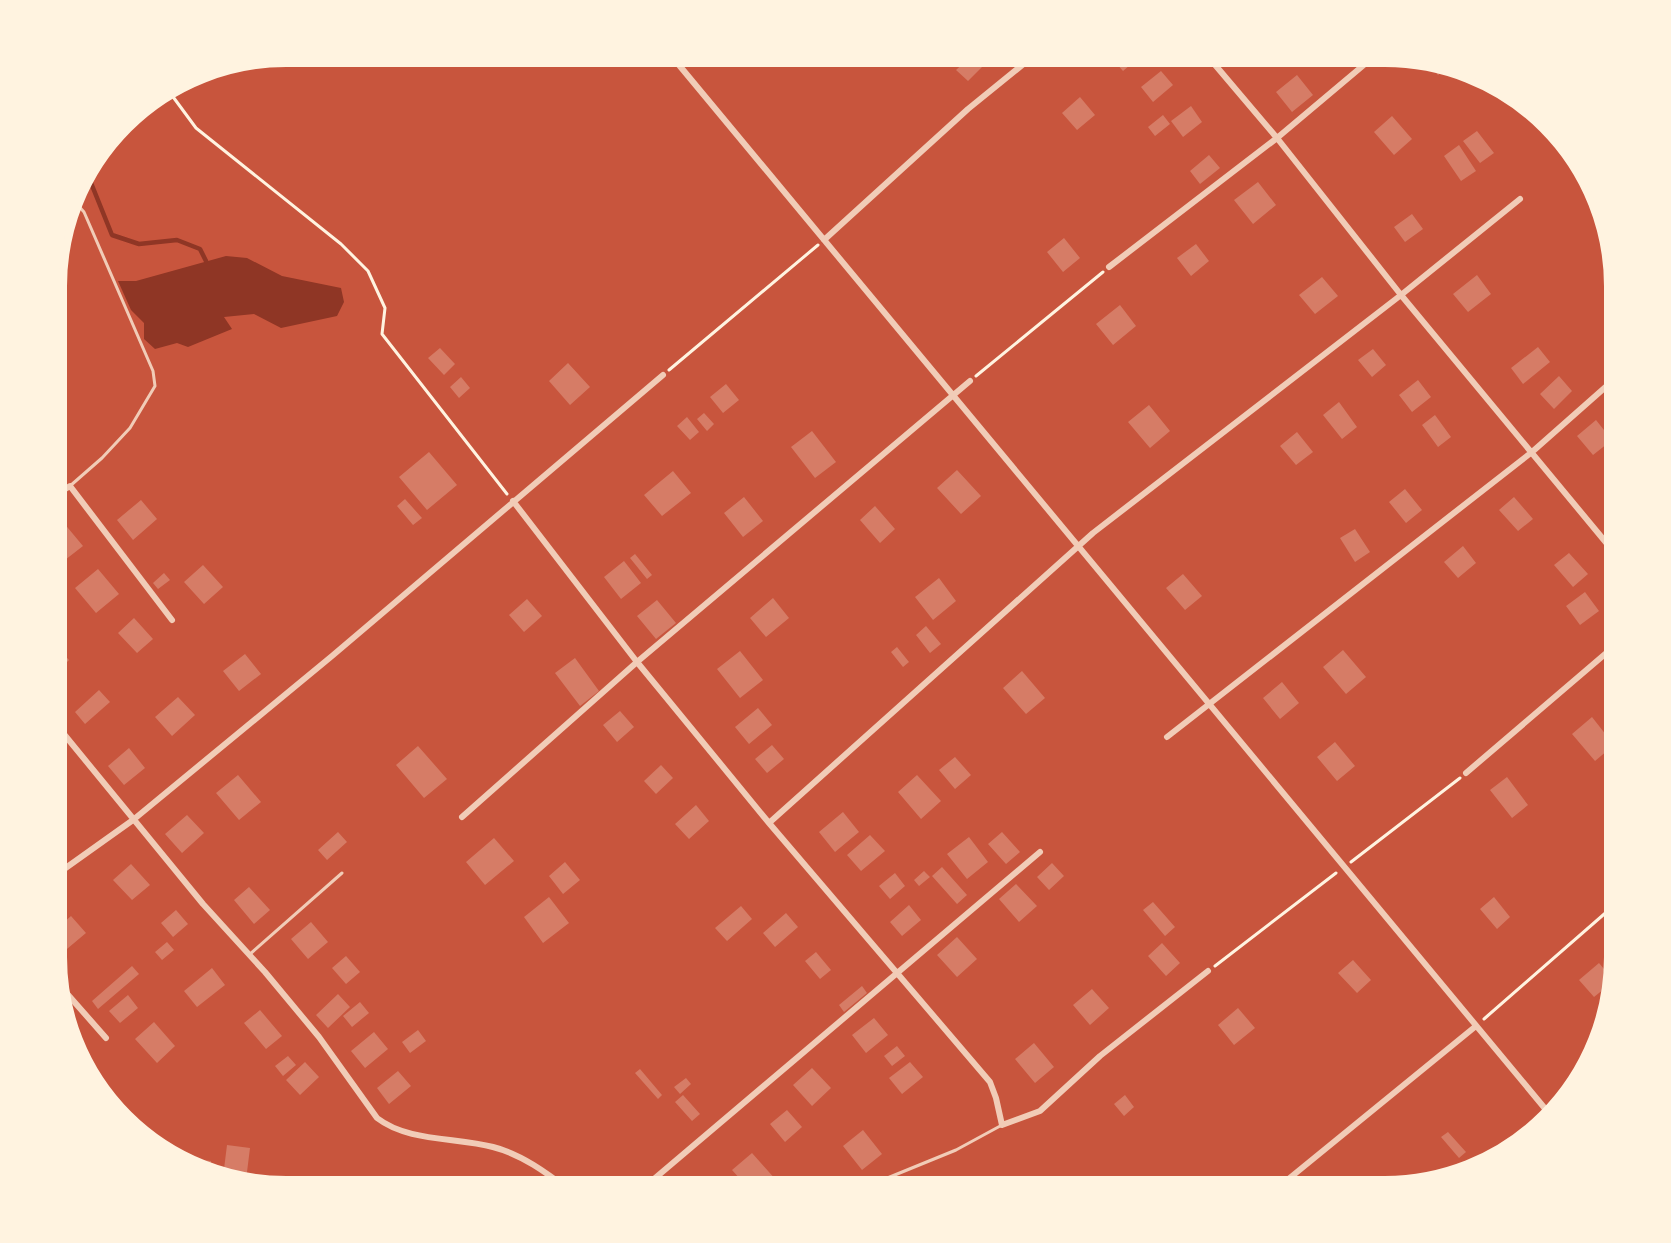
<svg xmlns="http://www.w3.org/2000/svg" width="1671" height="1243" font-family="Overpass,sans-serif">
  <rect width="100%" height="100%" fill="#c8553d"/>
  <!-- water -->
  <path fill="#8f3625" d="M226 256 247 258 282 276 341 288 344 302 337 316 281 328 254 314 224 317 232 329 188 347 177 343 155 349 144 339V323L131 310 118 281H136Z"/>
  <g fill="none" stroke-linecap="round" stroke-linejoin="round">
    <!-- stream -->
    <path stroke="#8f3625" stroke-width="4.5" d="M85 168 112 235 139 244 177 240 200 249 206 261"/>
  </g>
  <!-- building -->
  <path fill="#d67c66" d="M1111 53H1144L1123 71 1109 55Z
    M971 56 982 67 968 81 956 70Z
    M1430 60 1450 65 1438 75 1427 62Z
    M1161 71 1173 85 1153 102 1141 87Z
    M1297 75 1313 95 1292 112 1276 92Z
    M1080 97 1095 115 1077 130 1062 113Z
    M1191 106 1202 122 1183 137 1171 121Z
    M1163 115 1170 124 1155 136 1148 127Z
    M1392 116 1412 139 1394 155 1374 132Z
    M1477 131 1494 153 1480 163 1463 141Z
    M1459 145 1476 171 1461 181 1444 156Z
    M1209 155 1220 168 1200 184 1190 171Z
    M1258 182 1276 205 1253 224 1234 200Z
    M1412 214 1423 229 1405 242 1394 227Z
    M1064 238 1080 258 1063 272 1047 252Z
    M1196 244 1209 261 1191 276 1177 258Z
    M1477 275 1491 294 1468 312 1453 294Z
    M1322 277 1338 296 1315 314 1299 295Z
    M1120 305 1136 326 1113 345 1096 324Z
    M1538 347 1550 362 1523 384 1511 368Z
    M440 348 455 364 444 375 428 358Z
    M1373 349 1386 365 1372 377 1358 360Z
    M568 363 590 387 570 405 549 381Z
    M1559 376 1572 391 1554 409 1540 394Z
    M461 377 470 388 459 398 450 387Z
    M1418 380 1431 397 1412 412 1399 395Z
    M726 384 739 400 723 413 710 397Z
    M1339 402 1357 427 1342 439 1323 415Z
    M1149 405 1170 431 1150 448 1128 422Z
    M704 413 714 424 707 431 697 419Z
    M1435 415 1451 437 1438 447 1422 425Z
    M687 417 699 432 690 440 677 426Z
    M1596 420 1612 440 1593 455 1577 436Z
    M812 431 836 462 815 478 791 447Z
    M1297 432 1313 452 1296 465 1280 446Z
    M429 452 457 485 427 510 399 477Z
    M957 470 981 496 961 514 937 488Z
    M673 471 691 493 662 516 644 495Z
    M1405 489 1422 510 1406 523 1389 502Z
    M744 497 763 521 743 537 724 513Z
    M1514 497 1533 519 1518 531 1499 510Z
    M405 499 422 518 413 525 397 506Z
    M141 500 157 519 133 540 117 520Z
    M875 506 895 529 880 543 860 520Z
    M63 522 83 546 65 560 54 547V530Z
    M1355 529 1370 552 1355 562 1340 538Z
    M1463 546 1476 563 1458 578 1444 562Z
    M1569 553 1588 574 1573 587 1554 565Z
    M635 554 652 575 647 579 630 558Z
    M624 561 641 583 621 599 604 577Z
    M203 565 223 587 204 604 184 582Z
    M98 569 119 594 96 613 75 588Z
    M164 573 170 580 158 589 153 583Z
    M1183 574 1202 596 1185 610 1166 588Z
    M939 578 956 601 933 620 915 597Z
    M1585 592 1599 611 1580 625 1566 606Z
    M773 598 789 618 766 637 750 618Z
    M527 599 542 616 524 632 509 615Z
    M657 600 676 623 656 639 637 616Z
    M134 618 153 639 137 653 118 633Z
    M926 626 941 644 930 653 916 635Z
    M55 645 69 660 54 675V646Z
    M897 647 909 662 903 667 891 652Z
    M1343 650 1366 677 1346 694 1323 667Z
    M740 651 763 680 740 698 717 669Z
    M245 654 261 674 239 691 223 671Z
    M575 658 599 691 580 706 555 673Z
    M1022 671 1045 698 1026 714 1003 688Z
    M1282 682 1299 703 1280 719 1263 698Z
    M99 690 110 702 85 724 75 712Z
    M178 697 195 715 172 736 155 717Z
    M758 708 772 725 749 744 735 727Z
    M620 711 634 727 617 742 603 725Z
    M1592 717 1614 745 1595 761 1572 734Z
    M1335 742 1355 766 1337 781 1317 757Z
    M772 745 784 759 767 773 755 759Z
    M418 746 447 779 424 798 396 765Z
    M129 748 145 768 124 785 108 766Z
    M955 757 971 775 955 789 939 770Z
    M661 765 673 778 656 794 644 781Z
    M238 775 261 802 239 820 216 793Z
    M917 775 941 801 921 819 898 792Z
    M53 777 63 788 53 796Z
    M1507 777 1528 805 1512 818 1490 790Z
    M696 805 709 821 689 839 675 824Z
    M843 812 859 832 835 852 819 832Z
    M187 815 204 833 182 853 165 834Z
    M338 832 347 842 327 860 318 850Z
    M1002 832 1020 852 1006 864 988 844Z
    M870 835 885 851 861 871 847 855Z
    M969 837 988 862 967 879 947 854Z
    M494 838 514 861 485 885 466 862Z
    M565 862 580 880 563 894 549 876Z
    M1052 863 1064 876 1049 890 1037 877Z
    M131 864 150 885 132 900 113 880Z
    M942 867 967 895 957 904 932 876Z
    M924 871 930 877 919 886 914 880Z
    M895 873 905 886 890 899 879 886Z
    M1016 884 1037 906 1019 922 999 899Z
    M249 887 270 910 254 924 234 900Z
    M549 897 569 923 543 943 524 917Z
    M1494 897 1510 917 1497 929 1480 909Z
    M1153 902 1175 927 1165 936 1143 910Z
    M909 905 921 920 902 936 890 922Z
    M741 906 752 919 727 941 715 928Z
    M176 910 188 924 173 937 161 923Z
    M786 913 798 927 775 947 763 933Z
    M71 916 86 933 61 954 53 946V932Z
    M311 922 328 942 308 959 291 939Z
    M957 937 977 959 957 977 937 955Z
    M167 942 174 950 162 960 155 952Z
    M1162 943 1180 963 1166 976 1148 956Z
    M816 952 831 970 820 979 805 961Z
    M346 956 360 972 346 984 332 968Z
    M1353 960 1371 980 1357 993 1338 973Z
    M1599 963 1614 981 1594 997 1579 980Z
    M132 966 139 974 98 1009 92 1001Z
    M212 968 225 985 197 1007 184 991Z
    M862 986 867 993 844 1012 839 1005Z
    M1092 989 1109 1008 1090 1025 1073 1005Z
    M338 994 350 1007 328 1028 316 1015Z
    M128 995 138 1008 120 1023 109 1011Z
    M360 1002 369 1013 352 1027 343 1016Z
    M1238 1008 1255 1028 1234 1045 1218 1025Z
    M260 1010 282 1036 266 1049 244 1023Z
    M874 1018 888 1035 866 1053 852 1035Z
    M154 1022 175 1046 157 1063 135 1039Z
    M418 1030 426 1041 410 1053 402 1042Z
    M374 1032 388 1049 365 1068 351 1051Z
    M1034 1043 1054 1067 1035 1083 1015 1059Z
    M72 1044 99 1076 93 1081 77 1060Z
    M897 1046 905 1056 892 1066 884 1056Z
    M288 1056 296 1065 283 1076 275 1066Z
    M305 1062 319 1077 300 1095 286 1080Z
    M910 1062 923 1077 902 1094 889 1078Z
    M812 1068 831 1088 812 1106 793 1085Z
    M640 1069 662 1095 658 1099 635 1073Z
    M398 1071 411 1086 389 1104 377 1088Z
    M686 1078 691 1084 680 1094 674 1087Z
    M683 1095 700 1114 692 1121 675 1102Z
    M1125 1095 1134 1107 1124 1116 1114 1104Z
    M787 1110 802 1127 785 1142 770 1124Z
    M863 1130 882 1154 862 1170 843 1146Z
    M1448 1132 1466 1152 1459 1158 1441 1137Z
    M227 1145 250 1148 246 1180 223 1177Z
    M752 1153 777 1181 767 1190H750L732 1170Z
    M202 1160 211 1161 210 1176 200 1174Z
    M1390 1176 1400 1187 1374 1190Z"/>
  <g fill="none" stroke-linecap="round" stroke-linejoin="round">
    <!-- path -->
    <path stroke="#fff3e0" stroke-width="3" d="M168 90 196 128 341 244 368 271 385 308 382 334 507 494
      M669 370 818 245
      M976 376 1103 272
      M1351 862 1460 778
      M1215 966 1336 873
      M1484 1019 1618 902"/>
    <!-- service -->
    <path stroke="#f1ccb7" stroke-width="3" d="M70 486 102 458 130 428 155 386 153 371 84 212 73 200
      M249 955 342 873
      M858 1190 956 1150 1002 1125"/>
    <!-- minor -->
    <path stroke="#f1ccb7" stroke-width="6" d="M669 53 1552 1117
      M1205 53 1277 138 1401 295 1618 557
      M824 240 968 109 1037 53
      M1109 267 1277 138 1378 53
      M54 496 70 486 172 620
      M513 501 637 662 769 823 990 1082 996 1098 1002 1125 1040 1111 1100 1056 1208 971
      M54 722 203 904 265 972 319 1037 377 1118C408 1142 456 1137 493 1147 521 1154 547 1173 569 1190
      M1167 737 1532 452 1618 376
      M1466 773 1618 643
      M462 817 637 662 970 381
      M769 823 1093 533 1401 295 1520 199
      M53 877 133 820 332 656 663 375
      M55 980 106 1038
      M641 1190 1040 852
      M1275 1190 1476 1026"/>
  </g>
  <!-- crop -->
  <path d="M0 0H1671V1243H0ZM286 63H1385A223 223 0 0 1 1608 286V957A223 223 0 0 1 1385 1180H286A223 223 0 0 1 63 957V286A223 223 0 0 1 286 63Z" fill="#fff3e0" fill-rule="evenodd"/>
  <path fill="none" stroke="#fff3e0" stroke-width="8" d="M286 63H1385A223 223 0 0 1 1608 286V957A223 223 0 0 1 1385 1180H286A223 223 0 0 1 63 957V286A223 223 0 0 1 286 63Z"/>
</svg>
